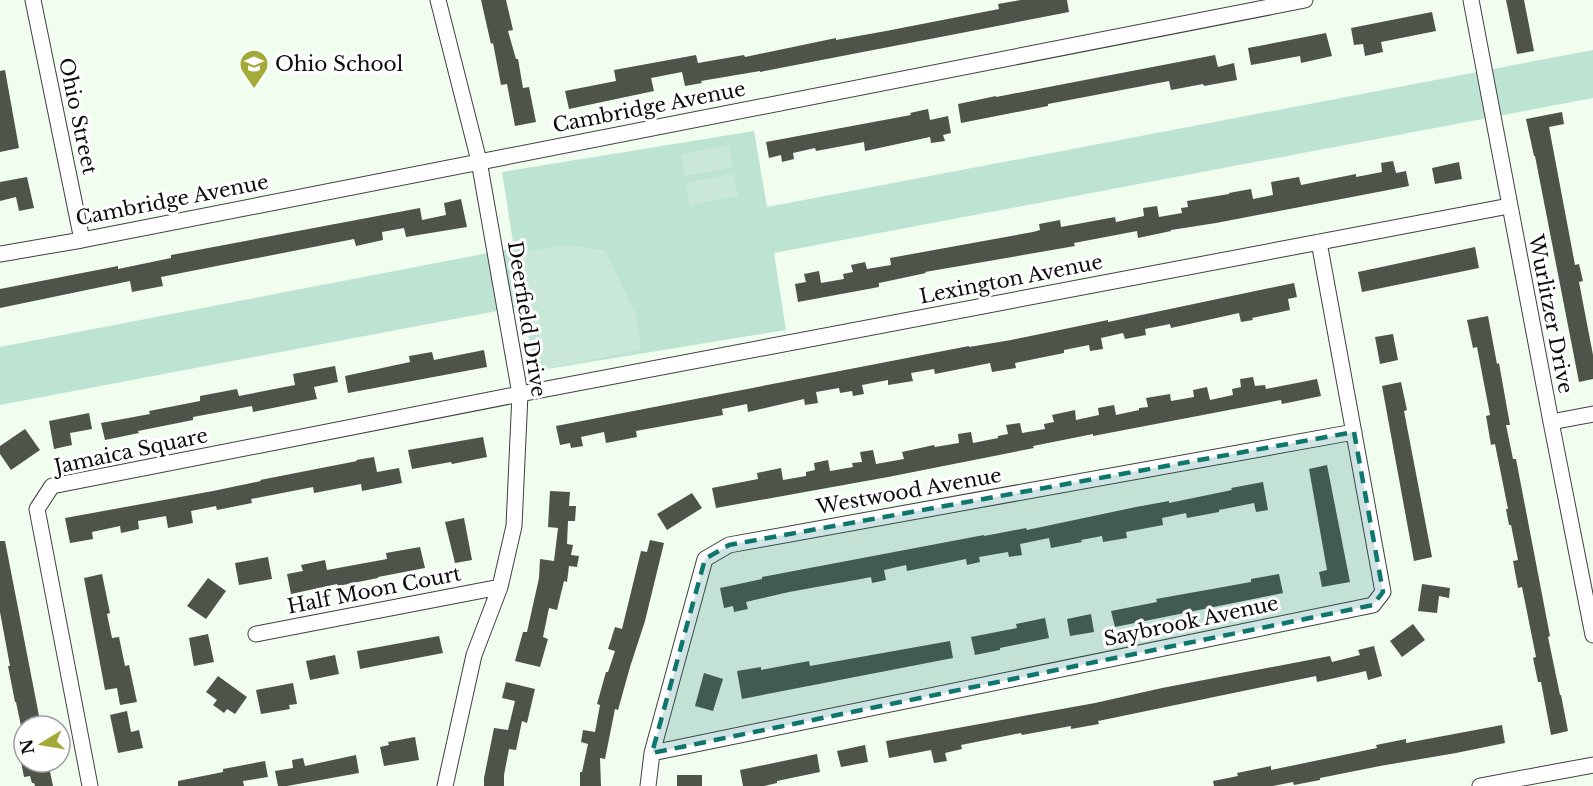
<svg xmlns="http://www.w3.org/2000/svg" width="1593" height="786" font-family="'Libre Baskerville',serif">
  <rect width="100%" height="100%" fill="#f0fdef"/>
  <!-- green -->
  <path fill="#bde3d3" d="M1593 50V98L774 253 786 330 535 371 523 306 0 405V347L514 248 502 172 754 131 767 207Z"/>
  <!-- pitch -->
  <path fill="#cae8d8" d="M729 145 733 167 685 176 681 154Z
    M734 174 738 196 690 205 686 183Z
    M566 245 605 250 636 315 641 350 548 368 540 360 522 252Z"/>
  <!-- building -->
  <path fill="#4f544b" d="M481 0H506L513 30 508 31 516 59H518L523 88 529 87 536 122 515 126 507 84 501 85 493 43 491 44Z
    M1021 0H1067L1069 12 760 72V71L701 81 702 83 685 86 682 72 651 78 654 91 569 109 565 91 616 81 614 70 696 55 698 63 744 55 745 57 836 38V40L886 31 999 9 998 4Z
    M1506 0H1524L1534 51 1517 54Z
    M1432 12 1436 31 1381 42 1383 52 1365 56 1363 44 1354 45 1351 28Z
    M1326 33 1332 56 1301 63 1300 56 1251 65 1248 48Z
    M1215 55 1218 67 1234 63 1237 80 1204 86 1203 84 1171 90 1169 81 1048 104V106L961 123 958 104 996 96V97Z
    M5 70 19 148 0 152V71Z
    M928 109 930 120 948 116 951 133 943 135 945 141 931 143 930 137 865 151 864 142 816 151 815 148 793 153 794 159 782 162 781 155 769 158 766 142 911 115 910 113Z
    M1562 112 1564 124 1549 127 1575 265 1579 264 1583 281 1579 282 1593 355V379L1579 382 1535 156H1534L1526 119Z
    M1393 161 1396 173 1406 171 1409 186 1216 223 1171 230V231L1138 238 1137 231 1074 243 1075 246 925 272 926 273 879 283V287L798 302 795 284 806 282 804 274 819 271 821 283 844 279 843 274 853 272 851 265 865 262 867 269 891 265 890 258 1033 232 1040 230 1039 224 1060 220 1061 227 1115 217 1116 222 1144 216 1143 208 1157 206 1159 217 1182 213 1181 208 1188 207 1187 201 1229 194V193L1251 189 1253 199 1273 195 1271 182 1299 177 1301 185 1356 174V177L1382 172 1381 163Z
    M1459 162 1462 179 1435 184 1432 168Z
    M27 177 34 208 19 211 16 197 0 201V182Z
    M461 199 467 227 406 237 404 228 382 232 383 240 356 246 354 239 161 277 163 286 132 292 130 281 0 308V289L118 266V269L171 258V255L420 208 422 220 446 215 444 203Z
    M1475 247 1479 268 1362 292 1358 272Z
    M1294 283 1297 297 1288 299 1290 310 1252 318 1253 320 1241 322 1239 313 1171 328 1170 324 1145 329 1146 335 1125 339 1123 333 1101 338 1103 349 1090 351 1089 345 1064 350V353L1015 363 1016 368 992 372 990 363 935 374 934 369 911 373 913 381 888 385V380L862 385 864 394 853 396 852 391 840 393 839 388 816 392 818 403 805 405 804 399 748 412 747 404 722 409 723 415 636 431 637 437 606 443 604 432 581 437 583 446 571 448 570 443 560 445 556 426 969 346V347L1011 340 1108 320V322Z
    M1488 316 1497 364 1499 363 1510 425H1506L1513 459H1516L1550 636 1548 637 1560 695H1561L1568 731 1551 735 1541 682H1538L1533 658 1536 657 1522 587 1518 588 1513 561 1518 560 1511 525H1509L1506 509H1508L1495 444 1491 445 1486 416 1490 415 1477 347 1473 348 1467 320Z
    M1393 334 1398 360 1380 364 1375 337Z
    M484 350 487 367 348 393 345 376 410 362 409 356 432 352 434 360Z
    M335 366 338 382 314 387 317 399 253 412 252 406 193 417V420L138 431 139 433 105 440 101 423 150 414 149 411 200 401V396L237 389 239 396 295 385 293 374Z
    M1253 377 1255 386 1265 385 1266 389 1317 379 1321 396 1282 404 1281 400 1093 436V434L1033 446 1034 448 888 477 716 508 712 488 758 479 757 473 781 468 783 480 806 476V472L815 470 814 463 828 460 830 471 853 467 852 463 862 462 860 452 873 450 876 464 904 459 902 452 934 445 935 447 959 443 958 434 971 432 973 443 998 438V436L1008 434 1006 425 1020 423 1022 433 1045 429 1044 424 1054 422 1052 415 1075 410 1076 420 1099 415 1098 408 1114 405 1116 415 1139 410V408L1148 407 1146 398 1170 394 1171 401 1194 397 1193 390 1207 387 1210 400 1233 395 1232 389 1241 387 1240 379Z
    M1401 382 1407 410 1404 411 1432 557 1414 561 1382 386Z
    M89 413 92 429 70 433 72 445 54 449 49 421Z
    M25 429 40 450 11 470 0 454V446Z
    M483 437 487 457 452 464 451 462 412 469 408 450Z
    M374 457 377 472 399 468 402 483 362 491 361 484 314 493 313 487 251 499 252 503 217 510 216 506 191 511 193 523 168 528 166 516 138 521 139 529 121 533 120 526 92 532 93 539 70 543 65 518 213 491 261 481 260 480 357 461 356 460Z
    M1327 465 1350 582 1322 587 1319 572 1327 570 1309 469Z
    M1263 482 1268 510 1256 512 1254 503 1219 510V512L1187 518 1186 513 1162 518 1163 525 1126 532 1127 538 1103 542 1102 536 1081 540 1082 542 1051 548 1049 538 1020 544 1022 555 1009 557 1008 552 979 557 980 562 967 565 966 559 907 571 906 565 884 570 886 580 872 583 871 577 861 579 789 592 746 602 748 609 734 612 733 606 724 608 720 588 762 579V577L984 535V536L1026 528 1027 530 1136 507 1169 501V503L1232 490 1231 488Z
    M550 491 570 492 569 506H576L575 521H568L567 544 573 545 571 555 579 556 577 567 569 566 567 582 564 581 557 610 549 608 543 637 548 639 540 667 515 661 523 632H527L539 578 540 559 554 561 558 528 548 527Z
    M692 493 702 508 667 530 657 514Z
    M464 518 472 560 455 563 445 522Z
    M650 540 664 543 645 621 630 667 618 710 615 709 605 759 600 758 601 786H580V772H582L588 744 581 742 583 730 595 732 600 705 597 704 606 672H608L615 651 608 649 615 627 622 629 641 551 647 552Z
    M0 541H5L41 726H21L16 702H15L8 666H10L0 612Z
    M420 547 425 568 378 577V578L338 586 337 584 291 594 287 574 303 571 301 565 325 560 327 570 387 559 386 553Z
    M268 557 272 579 239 585 235 563Z
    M102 574 110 613 107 614 112 638 119 637 125 666 129 665 137 702 120 705 117 688 105 690 84 578Z
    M1279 574 1283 593 1115 627 1111 611 1157 602 1156 599 1251 582V579Z
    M208 578 226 591 206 619 187 606Z
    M1422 584 1450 588 1449 598 1439 596 1437 613 1418 611Z
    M1091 614 1094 632 1070 636 1067 619Z
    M1045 618 1049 638 1000 648V650L975 655 971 637 1017 628 1016 624Z
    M1413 624 1425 640 1402 657 1390 641Z
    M208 634 214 662 194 666 189 638Z
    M439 636 443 653 360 669 357 651Z
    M950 641 953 658 742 699 737 671 761 667V670L809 661 810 666Z
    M1374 646 1382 676 1368 680 1366 671 1317 682 1316 676 1098 721 1099 724 1071 729V726L1022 735 1021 733 961 745 962 749 945 753 947 761 934 763 931 750 889 758 886 741 1095 703 1162 688 1330 656 1332 662 1360 655 1358 650Z
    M335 655 339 674 310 680 306 661Z
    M704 673 723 679 713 711 695 706Z
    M218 676 247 697 235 714 227 709 224 713 213 705 217 700 206 692Z
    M506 682 535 689 527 723 522 721 516 750 509 749 504 775V786H484V778L494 728 508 730 515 701 502 698Z
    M293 683 297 704 289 705 290 709 261 714 256 690Z
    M127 711 131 732 139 730 143 748 118 753 110 715Z
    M1502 725 1505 743 1456 753 1380 766 1320 778V780L1294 785 1293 782 1273 786H1214L1213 781 1238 776 1237 773 1271 766V770L1377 748 1376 745 1406 739V743Z
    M415 737 419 760 384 766 380 747 389 745 388 742Z
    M865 745 868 762 841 767 837 751Z
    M817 754 820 772 777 781V783L764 786H743L740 770Z
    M356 755 359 773 287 786H278L275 771 293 768 292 760 303 758 305 766Z
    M265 761 268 777 243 781 244 786H178V781L223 772V769Z
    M21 762H48L53 786H35L34 783H32L30 776 24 777Z
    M677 775H702V786H677Z"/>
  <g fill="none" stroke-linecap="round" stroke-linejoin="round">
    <!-- street casing -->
    <g stroke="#404040" stroke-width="17">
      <path id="street" d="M33 0 82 240
        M438 0 479 161 520 394 514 526 500 587 474 655 445 786
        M1471 0 1551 422 1593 635
        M0 254 82 240 1305 0
        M1551 422 1593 414
        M256 634 500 587
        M652 753 1373 605 1383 592 1319 242
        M90 786 37 509 52 486 520 394 1509 206
        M648 786 652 753 705 559 729 545 1354 432
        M1480 786 1593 765"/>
    </g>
    <!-- street -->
    <use href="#street" stroke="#fff" stroke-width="15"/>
  </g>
  <!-- marked area -->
  <path fill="#0f766e" fill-opacity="0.2" stroke="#0f766e" stroke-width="4.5" stroke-dasharray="12 8" stroke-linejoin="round" d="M1354 432 1383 592 1373 605 652 753 705 559 729 545Z"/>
  <!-- icons -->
  <defs>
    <g id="school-pin" transform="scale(1.5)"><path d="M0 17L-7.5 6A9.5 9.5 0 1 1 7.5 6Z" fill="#a4aa37" stroke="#fff"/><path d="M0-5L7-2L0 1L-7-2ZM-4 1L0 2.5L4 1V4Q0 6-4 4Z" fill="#fff"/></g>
  </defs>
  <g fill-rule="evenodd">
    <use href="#school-pin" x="254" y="64"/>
  </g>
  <g text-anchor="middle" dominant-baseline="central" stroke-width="6" stroke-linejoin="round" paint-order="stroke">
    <!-- poi labels -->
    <g font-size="20" fill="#0d0d0d" stroke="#fff" text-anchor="start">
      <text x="275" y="64">Ohio School</text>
    </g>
    <!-- street labels -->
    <g font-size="20" fill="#0d0d0d" stroke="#fff">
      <text transform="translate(649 107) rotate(-11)">Cambridge Avenue</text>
      <text transform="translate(78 116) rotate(78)">Ohio Street</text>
      <text transform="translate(172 200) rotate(-11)">Cambridge Avenue</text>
      <text transform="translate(1011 279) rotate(-11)">Lexington Avenue</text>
      <text transform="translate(1551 314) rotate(79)">Wurlitzer Drive</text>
      <text transform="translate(527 319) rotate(81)">Deerfield Drive</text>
      <text transform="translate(131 451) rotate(-12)">Jamaica Square</text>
      <text transform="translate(909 491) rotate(-10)">Westwood Avenue</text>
      <text transform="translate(374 590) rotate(-11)">Half Moon Court</text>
      <text transform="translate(1191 621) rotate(-12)">Saybrook Avenue</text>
    </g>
  </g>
  <!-- north arrow -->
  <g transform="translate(42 744) rotate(259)"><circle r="28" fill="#ffffff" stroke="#9e9e9e" stroke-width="1.5"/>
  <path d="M0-4.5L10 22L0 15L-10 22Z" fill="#a4aa37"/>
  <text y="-9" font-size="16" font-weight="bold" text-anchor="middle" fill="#0d0d0d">N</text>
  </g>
</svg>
